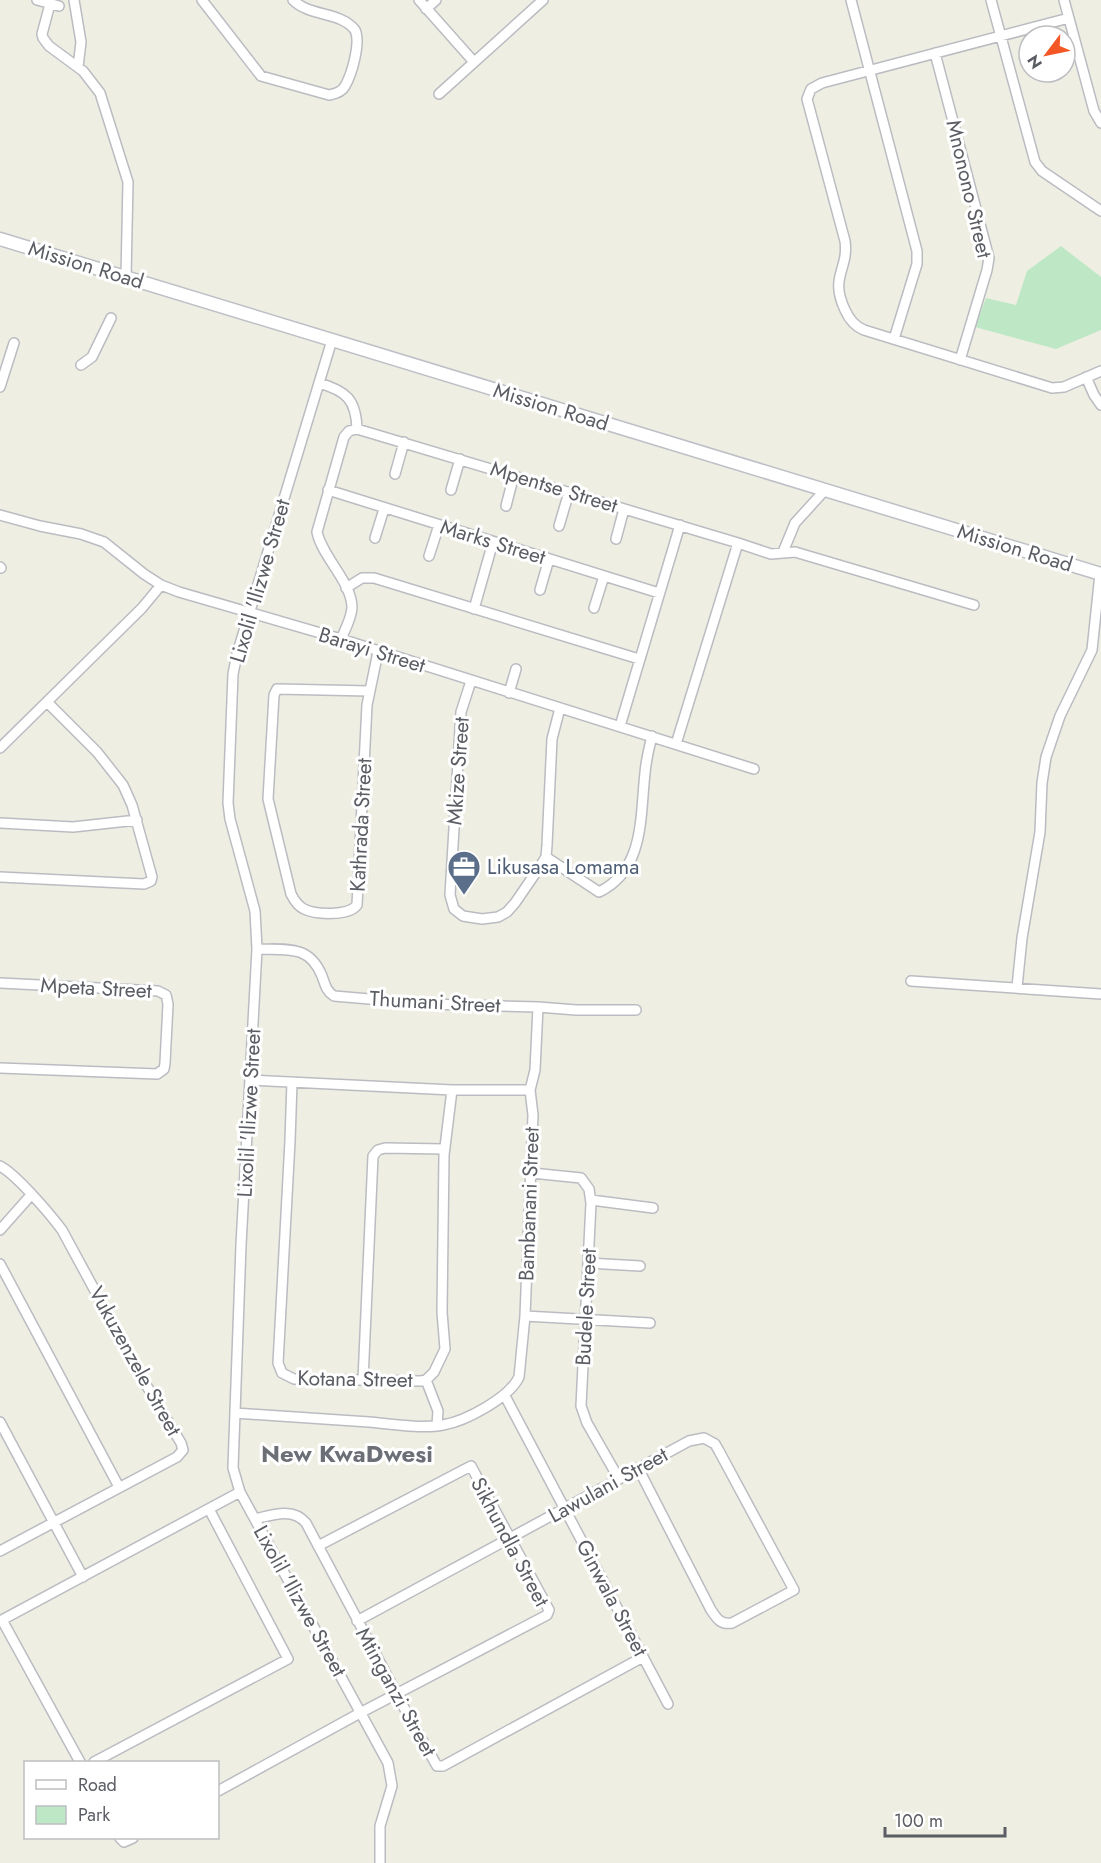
<svg xmlns="http://www.w3.org/2000/svg" width="1101" height="1863" font-family="Jost,sans-serif">
  <rect width="100%" height="100%" fill="#efeee3"/>
  <!-- green -->
  <path fill="#bee8c5" d="M1061 246 1101 277V330L1056 349 975 327 986 298 1016 305 1027 271Z"/>
  <g fill="none" stroke-linecap="round" stroke-linejoin="round">
    <!-- street casing -->
    <g stroke="#babcc2" stroke-width="12">
      <path id="street" d="M37 0 59 6
        M74 0 81 42 78 67
        M202 0 261 76 329 95C335 94 342 92 345 86 352 74 361 42 355 30 340 11 310 17 293 0
        M419 0 474 62
        M851 0 917 251V264L894 339
        M991 0 1035 162 1042 171 1101 211
        M1064 0 1094 111 1101 123
        M50 4 42 34 43 38 49 46 83 71 100 93 128 182 126 277
        M426 9 436 0
        M1069 18 822 83 811 89 807 99 845 241C849 270 829 276 845 310 849 319 854 326 864 330L1052 388 1064 387 1101 371
        M935 53 989 258 987 270 960 360
        M439 94 543 0
        M332 340 237 654 233 674 228 803 230 819 255 911 257 949 241 1245 233 1468 240 1492 388 1763 392 1786 380 1826V1863
        M81 365 92 357 111 318
        M1086 377 1094 395 1101 405
        M319 383C346 391 356 399 357 429
        M0 387 14 343
        M395 474 404 442
        M328 490 659 593
        M451 490 460 459
        M506 506 514 475
        M0 515 40 526 81 534 104 542 144 574 161 585 179 592 341 639 754 769
        M559 526 569 492
        M375 538 384 509
        M616 539 624 509
        M783 552 795 523 825 490
        M429 556 439 525
        M0 567 1 568
        M346 588 362 578H374L639 659
        M540 590 549 559
        M594 608 604 576
        M474 609 493 542
        M341 639C345 630 351 619 352 608 352 582 322 557 317 532L344 437 349 431 357 429 738 543 771 554 795 552 974 605
        M471 681 461 712 450 895 454 909 463 916 482 919 498 917 507 912 515 903 541 865 546 857 547 845 552 739 560 708
        M369 691 277 689 274 695 268 799 291 894C294 900 298 906 304 909 316 915 349 916 357 905L367 705 378 652
        M509 693 516 669
        M620 726 680 525
        M676 744 738 543
        M0 748 142 608 161 585
        M0 823 73 827 137 820
        M546 857 599 892C645 870 640 816 645 773 646 760 649 748 652 736
        M0 877 144 884 151 881 152 877 132 805 123 785 97 752 47 702
        M257 949C286 950 309 944 322 976 325 984 326 991 334 996L429 1004 538 1007 576 1010H636
        M911 981 1101 994
        M0 983 158 991 166 995 168 1004 165 1063 164 1069 157 1074 0 1068
        M1017 987 1022 938 1040 832 1042 783 1046 757 1060 716 1092 650 1100 574
        M250 1080 452 1090H530
        M292 1082 290 1141 278 1363 282 1373 294 1379 421 1381 426 1380 434 1372 445 1349 442 1312 444 1155 452 1090
        M0 1166C16 1174 50 1214 62 1230L145 1383 181 1443 183 1450 177 1457 0 1551
        M532 1173 581 1178 589 1189 591 1203 581 1406 587 1423 619 1479
        M591 1200 653 1208
        M0 1230 31 1195
        M588 1263 640 1266
        M0 1264 119 1487
        M525 1316 650 1323
        M363 1380 373 1156 378 1150 385 1148 444 1149
        M426 1380 438 1411 437 1425
        M505 1396 668 1704
        M235 1413C280 1416 324 1419 369 1422 391 1424 421 1429 443 1425 466 1421 509 1398 519 1377L525 1316 533 1115 530 1090 535 1070 538 1007
        M0 1422 83 1577
        M255 1519C272 1515 293 1507 306 1523L409 1717 437 1766H443L643 1657
        M2 1620 80 1762
        M0 1621 240 1492
        M357 1621 689 1441 704 1438 715 1444 719 1451 794 1590 732 1623C721 1625 717 1619 711 1610L638 1468
        M94 1762 288 1659 209 1509
        M218 1791 360 1713 547 1615 549 1610 471 1466 318 1546
        M120 1838 124 1842 133 1838"/>
    </g>
    <!-- secondary casing -->
    <g stroke="#bdbfc7" stroke-width="15">
      <path id="secondary" d="M0 239 1101 574"/>
    </g>
    <!-- street -->
    <use href="#street" stroke="#fff" stroke-width="9"/>
    <!-- secondary -->
    <use href="#secondary" stroke="#fff" stroke-width="12"/>
  </g>
  <!-- icons -->
  <defs>
    <g id="office-pin" transform="scale(1.725)"><path d="M0 17L-7.5 6A9.5 9.5 0 1 1 7.5 6Z" fill="#5c6f8a" stroke="#fff"/><path d="M-6-3h4V-5.5h4V-3h4V5H-6ZM-1-4.5V-3h2v-1.5ZM-6 0V1H6V0Z" fill="#fff"/></g>
  </defs>
  <g fill-rule="evenodd">
    <use href="#office-pin" x="464" y="867"/>
  </g>
  <g text-anchor="middle" dominant-baseline="central" stroke-width="6" stroke-linejoin="round" paint-order="stroke">
    <!-- street labels -->
    <g font-size="21" fill="#5b5d64" stroke="#fff">
      <text transform="translate(969 189) rotate(77)">Mnonono Street</text>
      <text transform="translate(86 265) rotate(17)">Mission Road</text>
      <text transform="translate(551 407) rotate(17)">Mission Road</text>
      <text transform="translate(554 487) rotate(17)">Mpentse Street</text>
      <text transform="translate(493 542) rotate(17)">Marks Street</text>
      <text transform="translate(1015 548) rotate(17)">Mission Road</text>
      <text transform="translate(260 581) rotate(-74)">Lixolil 'Ilizwe Street</text>
      <text transform="translate(372 650) rotate(17)">Barayi Street</text>
      <text transform="translate(458 771) rotate(-86)">Mkize Street</text>
      <text transform="translate(361 825) rotate(-87)">Kathrada Street</text>
      <text transform="translate(96 988) rotate(3)">Mpeta Street</text>
      <text transform="translate(435 1002) rotate(3)">Thumani Street</text>
      <text transform="translate(249 1113) rotate(-87)">Lixolil 'Ilizwe Street</text>
      <text transform="translate(529 1204) rotate(-88)">Bambanani Street</text>
      <text transform="translate(586 1307) rotate(-87)">Budele Street</text>
      <text transform="translate(135 1361) rotate(61)">Vukuzenzele Street</text>
      <text transform="translate(355 1379) rotate(1)">Kotana Street</text>
      <text transform="translate(608 1485) rotate(-29)">Lawulani Street</text>
      <text transform="translate(510 1542) rotate(62)">Sikhundla Street</text>
      <text transform="translate(612 1598) rotate(62)">Ginwala Street</text>
      <text transform="translate(300 1601) rotate(61)">Lixolil 'Ilizwe Street</text>
      <text transform="translate(396 1692) rotate(61)">Mtinganzi Street</text>
    </g>
    <!-- service labels -->
    <g font-size="21" fill="#4e5e75" stroke="#fff" text-anchor="start">
      <text x="487" y="867">Likusasa Lomama</text>
    </g>
    <!-- quarter labels -->
    <g font-size="24" font-weight="bold" fill="#6c6f76" stroke="#fff">
      <text x="347" y="1453">New KwaDwesi</text>
    </g>
  </g>
  <!-- legend -->
  <rect x="24" y="1761" width="195" height="78" fill="#ffffff" stroke="#bdbec1" stroke-width="1.5"/>
  <rect x="36" y="1780" width="30" height="9" fill="#ffffff" stroke="#bdbec1" stroke-width="1.5"/>
  <text x="78" y="1791" font-size="18" fill="#5b5d64">Road</text>
  <rect x="36" y="1806" width="30" height="18" fill="#bee8c5" stroke="#bdbec1" stroke-width="1.5"/>
  <text x="78" y="1821" font-size="18" fill="#5b5d64">Park</text>
  <!-- north arrow -->
  <g transform="translate(1047 54) rotate(238)"><circle r="28" fill="#ffffff" stroke="#bdbec1" stroke-width="1.5"/>
  <path d="M0-4.5L10 22L0 15L-10 22Z" fill="#f25725"/>
  <text y="-9" font-size="16" font-weight="bold" text-anchor="middle" fill="#5b5d64">N</text>
  </g>
  <!-- scale -->
  <path d="M885 1827v9h120v-9" fill="none" stroke="#5b5d64" stroke-width="3"/>
  <text x="894" y="1827" font-size="18" fill="#5b5d64" stroke="#ffffff" stroke-width="4.5" paint-order="stroke">100 m</text>
</svg>
